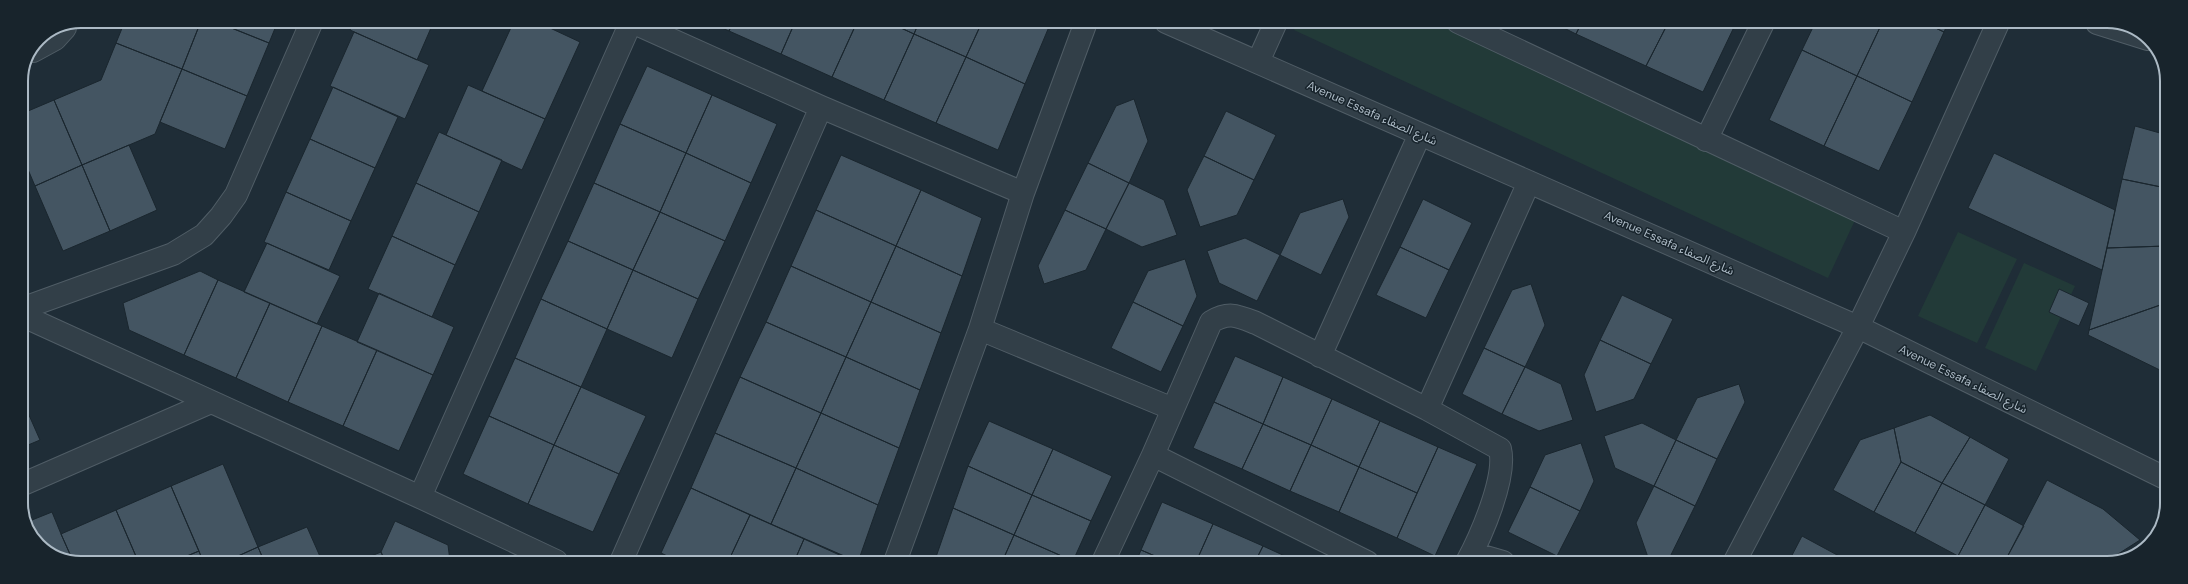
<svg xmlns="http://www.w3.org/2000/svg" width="2188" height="584" font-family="'DM Sans','Noto Sans Arabic',sans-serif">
  <rect width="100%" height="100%" fill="#1f2d37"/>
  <!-- green -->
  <path fill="#223a38" d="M1298 22H1434L1856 218 1828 278 1294 30Z
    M1958 232 2017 259 1977 343 1918 316Z
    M2024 263 2075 286 2036 371 1985 348Z"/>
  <!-- building -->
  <path fill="#445562" stroke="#1a262e" d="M125 21H201L182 69 116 43Z
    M201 21H214L269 43 247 96 182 69Z
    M214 21H278L269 43Z
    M354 21H434L417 60 350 30Z
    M514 21H535L580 42 545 119 482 91Z
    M709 22H733L729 31Z
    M733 22H795L781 54 729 31Z
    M795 22H857L832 77 781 54Z
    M857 22H888L914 34 884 100 832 77Z
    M888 22H919L914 34Z
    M919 22H982L966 57 914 34Z
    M982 22H1051L1025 84 966 57Z
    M1552 22H1582L1576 34Z
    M1582 22 1668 23 1646 66 1576 34Z
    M1668 23H1730L1735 25 1703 92 1646 66Z
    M1815 23H1882L1857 76 1802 50Z
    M1882 23H1925L1944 32 1912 102 1857 76Z
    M1925 23H1948L1944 32Z
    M354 32 429 65 405 119 330 86Z
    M914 34 966 57 936 123 884 100Z
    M116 43 182 69 155 134 82 165 54 100 101 80Z
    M1802 50 1857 76 1824 146 1769 120Z
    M966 57 1025 84 998 150 936 123Z
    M647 66 712 95 686 153 620 124Z
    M182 69 247 96 225 149 160 122Z
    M1857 76 1912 102 1879 171 1824 146Z
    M468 85 545 119 522 170 446 135Z
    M333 87 398 117 375 168 310 139Z
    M712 95 777 124 751 183 686 153Z
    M1134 99 1148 141 1129 183 1088 163 1116 106Z
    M54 100 82 165 35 186 21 153V114Z
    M1226 111 1276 135 1254 180 1204 156Z
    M620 124 686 153 660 212 594 183Z
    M2135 126 2167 135 2166 188 2122 179Z
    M439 132 502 160 479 212 416 183Z
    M310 139 375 168 351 221 286 192Z
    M129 145 157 210 110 231 82 165Z
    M686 153 751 183 725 241 660 212Z
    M1994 153 2115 210 2102 270 1968 208Z
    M841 155 921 190 896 246 816 210Z
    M1204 156 1254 180 1237 215 1200 227 1187 190Z
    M1088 163 1129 183 1106 229 1065 210Z
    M82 165 110 231 63 251 35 186Z
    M2122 179 2166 188V246L2107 248Z
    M416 183 479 212 455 265 392 236Z
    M594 183 660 212 633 270 568 241Z
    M1129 183 1164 200 1177 235 1142 247 1106 229Z
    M921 190 982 218 962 276 896 246Z
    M286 192 351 221 329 270 264 242Z
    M1343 199 1349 217 1321 275 1280 255 1300 213Z
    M1423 199 1472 223 1449 270 1400 247Z
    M816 210 896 246 871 302 791 266Z
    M1065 210 1106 229 1086 270 1044 284 1038 266Z
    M660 212 725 241 698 299 633 270Z
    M392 236 455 265 432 317 368 289Z
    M1245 238 1280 255 1257 301 1219 283 1207 251Z
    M568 241 633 270 607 329 541 299Z
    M267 243 340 276 317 324 244 292Z
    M896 246 962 276 941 333 871 302Z
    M2166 246V303L2089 330 2107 248Z
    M1400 247 1449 270 1426 318 1376 295Z
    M1185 259 1197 296 1183 326 1133 302 1148 271Z
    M791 266 871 302 846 357 766 322Z
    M633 270 698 299 672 358 607 329Z
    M200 271 218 280 184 355 129 330 123 303Z
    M218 280 270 303 236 378 184 355Z
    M1531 284 1545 325 1525 367 1484 348 1512 290Z
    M2059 289 2089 303 2079 326 2049 312Z
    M379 293 454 327 433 375 357 342Z
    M1622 295 1673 319 1651 364 1600 340Z
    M541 299 607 329 581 387 515 358Z
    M871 302 941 333 920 390 846 357Z
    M1133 302 1183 326 1161 372 1111 348Z
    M270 303 322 326 288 402 236 378Z
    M2166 303V373L2088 335 2089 330Z
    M766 322 846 357 821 413 740 377Z
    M322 326 377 350 343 426 288 402Z
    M1600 340 1651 364 1634 399 1596 412 1584 375Z
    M1484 348 1525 367 1502 414 1462 394Z
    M377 350 433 375 399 451 343 426Z
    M1235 356 1283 377 1263 424 1214 402Z
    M846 357 920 390 899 448 821 413Z
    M515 358 581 387 554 445 489 416Z
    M1525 367 1561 384 1573 420 1539 431 1502 414Z
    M740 377 821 413 796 468 715 433Z
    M1283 377 1332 399 1311 445 1263 424Z
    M1739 384 1745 402 1717 459 1676 440 1697 398Z
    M581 387 646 416 619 474 554 445Z
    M21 397 40 440 21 448Z
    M1332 399 1380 421 1359 467 1311 445Z
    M1214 402 1263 424 1242 469 1193 448Z
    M821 413 899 448 878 505 796 468Z
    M1930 415 1970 437 1942 483 1901 462 1894 428Z
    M489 416 554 445 528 504 463 474Z
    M989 421 1053 449 1032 495 968 466Z
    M1380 421 1438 447 1417 493 1359 467Z
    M1642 423 1676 440 1654 486 1615 468 1604 436Z
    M1263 424 1311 445 1290 491 1242 469Z
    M1894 428 1901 462 1874 512 1833 490 1860 440Z
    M715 433 796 468 771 524 691 488Z
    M1970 437 2009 459 1985 505 1942 483Z
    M1676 440 1717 459 1695 506 1654 486Z
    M1581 443 1594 481 1580 511 1530 487 1545 455Z
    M554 445 619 474 593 532 528 504Z
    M1311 445 1359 467 1339 512 1290 491Z
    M1438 447 1477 464 1435 556 1397 538Z
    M1053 449 1112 476 1091 521 1032 495Z
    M1901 462 1942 483 1915 533 1874 512Z
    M223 464 258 547 227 561H203L171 486Z
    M968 466 1032 495 1014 535 953 508Z
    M1359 467 1417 493 1397 538 1339 512Z
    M796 468 878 505 858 562 771 524Z
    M2047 480 2103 509 2140 540 2104 563H2004Z
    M1942 483 1985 505 1958 556 1915 533Z
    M171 486 199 551 175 561H138L116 510Z
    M1654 486 1695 506 1667 563H1650L1636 523Z
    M1530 487 1580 511 1557 556 1508 532Z
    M691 488 750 515 728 562H680L661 553Z
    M1032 495 1091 521 1073 561 1014 535Z
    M1162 502 1213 524 1196 562H1169L1141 550Z
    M1985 505 2024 526 2004 563H1971L1958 556Z
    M953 508 1014 535 1002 562H946L936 557Z
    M116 510 138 561H73L61 534Z
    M52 512 61 534 73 561H66L36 542 27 522Z
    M750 515 804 539 794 562H728Z
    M395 521 448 545 450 561H385L381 552Z
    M1213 524 1263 546 1255 562H1196Z
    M307 527 322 561H264L258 547Z
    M1014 535 1073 561V562H1002Z
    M1802 536 1852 563H1788Z
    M804 539 855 562H794Z
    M1263 546 1298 562H1255Z
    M258 547 264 561H227Z
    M1141 550 1169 562H1136Z
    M199 551 203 561H175Z
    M381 552 385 561H359Z
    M936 557 946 562H934Z"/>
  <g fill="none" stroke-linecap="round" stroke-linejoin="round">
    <!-- minor casing -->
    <g stroke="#505d66" stroke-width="24">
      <path id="minor" d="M632 22 821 107 1023 193
        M1166 22 1858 327 2165 478
        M1458 22 1904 232
        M2097 23 2148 39
        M33 51 55 39 65 28
        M1258 62 1276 22
        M1706 140 1763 23
        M21 309 173 254 204 235 221 216 236 195 312 21
        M21 315 420 497 556 561
        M980 329 1173 409
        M1320 356 1420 134
        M1427 409 1529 182
        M1153 455 1367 562
        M21 485 211 402
        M420 497 631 22
        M1472 553 1503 562
        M621 562 821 107
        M895 562 980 329 1023 193 1086 22
        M1103 562 1153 455 1211 322C1229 311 1238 316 1256 323L1427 409 1500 449C1507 477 1481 536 1467 562
        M1734 563 1858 327 1904 232 1998 23"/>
    </g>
    <!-- minor -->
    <use href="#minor" stroke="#323f48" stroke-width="22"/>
  </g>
  <g text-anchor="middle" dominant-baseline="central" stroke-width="3" stroke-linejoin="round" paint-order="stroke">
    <!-- street labels -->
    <g font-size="12" fill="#acbac5" stroke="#18242c">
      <text transform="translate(1372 113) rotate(24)">Avenue Essafa شارع الصفاء</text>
      <text transform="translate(1669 243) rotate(24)">Avenue Essafa شارع الصفاء</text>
      <text transform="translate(1963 379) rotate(26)">Avenue Essafa شارع الصفاء</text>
    </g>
  </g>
  <!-- crop -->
  <path d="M0 0H2188V584H0ZM81 28H2107A53 53 0 0 1 2160 81V503A53 53 0 0 1 2107 556H81A53 53 0 0 1 28 503V81A53 53 0 0 1 81 28Z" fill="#18242c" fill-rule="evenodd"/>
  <path fill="none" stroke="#acbac5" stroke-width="2" d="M81 28H2107A53 53 0 0 1 2160 81V503A53 53 0 0 1 2107 556H81A53 53 0 0 1 28 503V81A53 53 0 0 1 81 28Z"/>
</svg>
